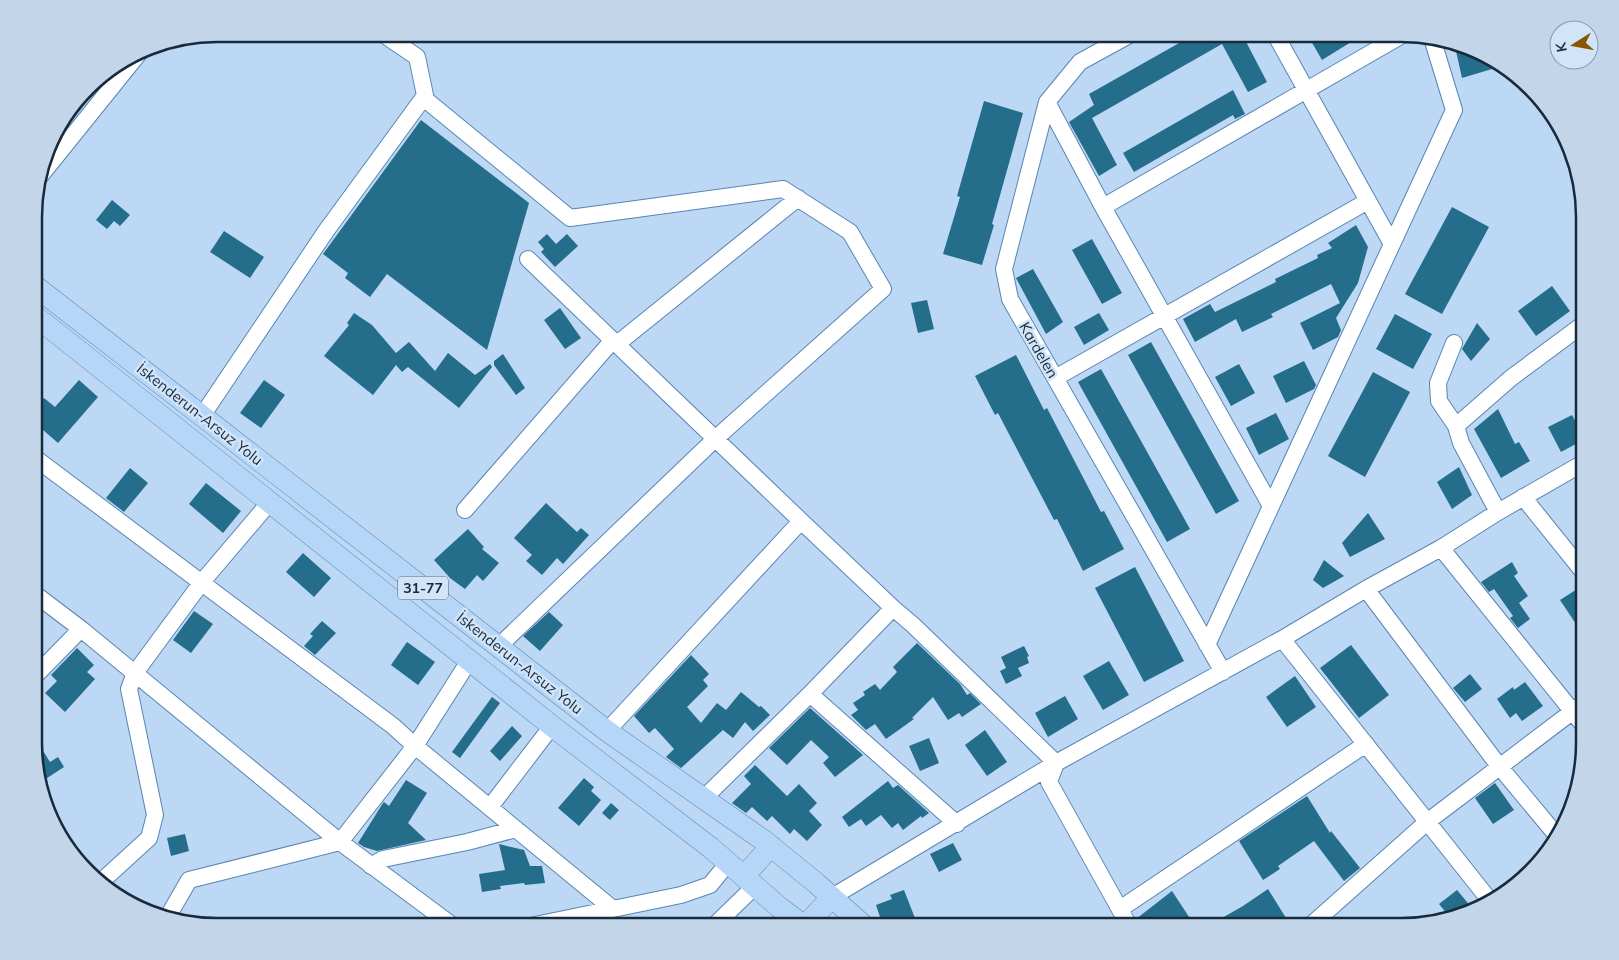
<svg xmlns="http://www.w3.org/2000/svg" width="1619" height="960" font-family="Mulish,sans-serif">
  <rect width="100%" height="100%" fill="#bcd8f5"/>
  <!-- building -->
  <path fill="#246d8b" d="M1195 34H1242L1267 82 1248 92 1222 44 1092 118 1117 165 1099 176 1069 122 1094 105 1089 94Z
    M1323 34H1364L1322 60 1311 41Z
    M1454 42 1494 59 1502 66 1462 78Z
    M1233 90 1245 114 1235 119 1233 115 1134 172 1123 153Z
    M984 101 1023 113 992 224 994 225 982 265 943 254 960 197 957 196Z
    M421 120 529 203 487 350 387 274 370 297 345 278 348 273 323 254Z
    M112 200 130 215 120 226 114 221 107 229 96 220Z
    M1452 207 1489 227 1442 314 1405 294Z
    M1356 225 1368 247 1358 283 1336 318 1341 330 1338 337 1313 350 1300 323 1340 303 1331 284 1271 314 1273 317 1242 332 1236 319 1195 342 1183 319 1210 304 1215 312 1276 282 1275 279 1318 258 1317 255 1332 248 1328 243Z
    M224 231 264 257 250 278 210 252Z
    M547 234 556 244 567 234 578 246 555 267 541 252 544 249 538 242Z
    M1092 239 1122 293 1102 304 1072 250Z
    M1033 269 1063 322 1046 334 1016 278Z
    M1552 286 1570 311 1536 336 1518 311Z
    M927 300 934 329 918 333 911 303Z
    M560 308 581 338 565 349 544 320Z
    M354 313 372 325 396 353 409 342 435 371 448 353 475 375 490 364 492 367 459 408 408 367 402 372 396 365 373 395 324 356 349 325 347 323Z
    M1099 313 1109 330 1084 345 1074 327Z
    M1395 314 1432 334 1413 369 1376 349Z
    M1477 323 1490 339 1471 361 1462 349Z
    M1151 342 1239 501 1216 514 1128 355Z
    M503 354 525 388 516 395 494 365V361Z
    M1016 355 1044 410 1047 408 1101 512 1104 511 1124 549 1083 571 1057 519 1054 520 998 413 995 415 975 376Z
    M1304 361 1316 385 1314 389 1286 403 1273 376Z
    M1239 364 1255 393 1231 406 1215 377Z
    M1101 369 1190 529 1167 542 1078 382Z
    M1373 372 1410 392 1365 477 1328 456Z
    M79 380 98 397 58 443 35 423V408L44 398 55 407Z
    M264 380 285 395 261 428 240 413Z
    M1498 409 1515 444 1519 442 1530 461 1501 478 1474 429Z
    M1276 413 1289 439 1259 455 1246 428Z
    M1572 415 1585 439 1561 452 1548 427Z
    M1459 467 1472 495 1452 509 1437 482Z
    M130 468 148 483 124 512 106 498Z
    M206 483 241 511 223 533 189 504Z
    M546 503 577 532 581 528 589 535 563 564 557 558 542 575 526 561 532 555 514 538Z
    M1368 513 1385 539 1350 557 1342 543Z
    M468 529 484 547 482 549 499 563 483 581 477 575 465 589 450 578 434 560Z
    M303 553 331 578 314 597 286 572Z
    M1324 560 1344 576 1323 588 1313 580Z
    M1512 562 1518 573 1514 576 1528 596 1519 603 1530 619 1518 628 1510 618 1513 616 1494 589 1489 592 1481 582Z
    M1135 567 1184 661 1144 682 1095 588Z
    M1585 584V619L1576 624 1560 600Z
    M194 611 213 624 191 653 173 640Z
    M549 612 563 625 540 651 523 636Z
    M322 621 336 633 315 655 304 646 313 636 310 634Z
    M407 642 435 662 418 685 391 665Z
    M917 643 960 684 967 695 970 693 981 704 962 717 959 713 948 720 933 697 912 718 914 719 886 739 875 724 866 730 851 715 858 710 853 703 865 695 863 692 875 684 880 690 897 672 893 667Z
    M1351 645 1389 695 1359 718 1320 668Z
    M1024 646 1029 656 1027 657 1029 663 1018 668 1022 676 1006 684 1000 671 1006 668 1001 657Z
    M77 648 94 665 87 672 95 679 65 712 45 693 57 681 51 675Z
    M691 655 709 674 703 680 708 686 687 707 701 723 717 703 726 710 741 692 759 707 761 706 770 715 753 731 745 722 733 738 723 730 681 768 666 757 674 749 655 728 649 733 634 716Z
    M1109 661 1129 695 1103 710 1083 676Z
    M1470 674 1482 689 1465 702 1453 688Z
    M1295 676 1316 707 1287 727 1266 697Z
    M1525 682 1543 706 1522 721 1516 713 1510 718 1497 699 1513 687 1514 690Z
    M1065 696 1078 719 1048 737 1035 713Z
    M492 697 500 703 460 758 452 752Z
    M810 708 863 755 835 777 823 763 829 757 811 740 787 765 769 748Z
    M512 726 522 736 500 761 490 751Z
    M985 730 1007 762 987 776 965 745Z
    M35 738 50 762 58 757 64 767 41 782 35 766Z
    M929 738 939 763 920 771 909 746Z
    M755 765 787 796 799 784 817 803 809 811 822 825 807 841 794 829 790 834 772 816 767 821 752 807 746 813 732 803 751 784 744 776Z
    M584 778 594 787 591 791 601 800 579 826 558 808Z
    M406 780 427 793 408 823 426 840 377 851 364 847 358 843 383 803 384 802 389 806Z
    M888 781 893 788 898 785 929 813 922 818 921 816 903 830 898 823 892 828 881 815 866 826 861 819 849 827 842 817Z
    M1495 783 1514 810 1493 824 1475 798Z
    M1307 796 1330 833 1331 831 1360 868 1344 881 1314 841 1278 866 1280 869 1263 880 1239 841Z
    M611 803 619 810 610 820 602 813Z
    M185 834 189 851 171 856 167 838Z
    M953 843 962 860 939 872 930 854Z
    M499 844 524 850 530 866H542L545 883 525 885 524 883 500 886 501 889 482 892 479 874 505 870Z
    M1268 889 1291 926H1208L1243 906Z
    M904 890 918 926H883L876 905 892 899 890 895Z
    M1457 890 1472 908 1448 915 1439 904Z
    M1172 891 1195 926H1139L1136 919Z"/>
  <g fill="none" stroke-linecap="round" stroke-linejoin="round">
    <!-- minor casing -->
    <g stroke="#5885b2" stroke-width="18">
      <path id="minor" d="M383 34 417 57 426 100 570 218 783 189 850 232 883 289 715 439 498 647
        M1131 34 1080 62 1047 102 1004 269 1010 299 1223 672
        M1275 34 1392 244
        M1047 102 1103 207 1271 506
        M41 175 140 52
        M1103 207 1404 34
        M528 259 801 521 893 608 913 625 1056 763 1049 782 1129 926
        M1454 343 1438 383 1439 401 1456 426 1461 443 1498 512
        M617 344 798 198
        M1055 378 1368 201
        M202 416 326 231 424 97 426 100
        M1456 426 1511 378 1585 323
        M35 458 393 726 415 746 613 909
        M1523 497 1585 574
        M465 510 613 340
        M1441 548 1585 727
        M1366 589 1499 766 1558 837
        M35 594 81 629 340 842 415 746 469 661
        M1282 639 1491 902
        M1207 645 1454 110 1432 38
        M35 676 81 629
        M810 694 957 824
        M607 731 801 521
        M704 798 810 694 893 608
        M490 807 552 726
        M371 866 383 859 467 842 516 829
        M103 880 149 838 155 815 129 689 135 673 202 582 270 502
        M832 897 1056 763 1282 639 1366 589 1441 548 1498 512 1585 462
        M1120 909 1366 744
        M169 920 170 913 189 880 340 842 453 926
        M530 926 681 895 710 885 728 863
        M714 926 755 886
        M1310 926 1427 822 1585 702"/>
    </g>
    <!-- major casing -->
    <g stroke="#5e88b2" stroke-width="22">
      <path id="major" d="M35 286 607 731 763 840 816 883 864 926
        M35 316 552 726 711 848 779 907 804 926
        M744 876 771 846
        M805 926 832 897"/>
    </g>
    <!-- minor -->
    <use href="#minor" stroke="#fff" stroke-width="16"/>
    <!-- major -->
    <use href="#major" stroke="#b5d6f7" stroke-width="21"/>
  </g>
  <g text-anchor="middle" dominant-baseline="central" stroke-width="5" stroke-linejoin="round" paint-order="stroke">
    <!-- shield labels -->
    <rect fill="#d1e4f8" stroke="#506275" stroke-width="1" x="398" y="576.5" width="50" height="23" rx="4"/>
    <g font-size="14" font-weight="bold" fill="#182a3d">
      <text x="423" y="588">31-77</text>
    </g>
    <!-- street labels -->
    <g font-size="15" fill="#182a3d" stroke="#d1e4f8">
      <text transform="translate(1039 350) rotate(60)">Kardelen</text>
      <text transform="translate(200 414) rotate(38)">İskenderun-Arsuz Yolu</text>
      <text transform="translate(520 663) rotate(38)">İskenderun-Arsuz Yolu</text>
    </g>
  </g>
  <!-- crop -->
  <path d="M0 0H1619V960H0ZM217 42H1401A175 175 0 0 1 1576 217V743A175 175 0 0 1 1401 918H217A175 175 0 0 1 42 743V217A175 175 0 0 1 217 42Z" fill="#c2d5e9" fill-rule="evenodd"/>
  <path fill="none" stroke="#182a3d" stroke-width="2.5" d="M217 42H1401A175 175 0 0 1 1576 217V743A175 175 0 0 1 1401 918H217A175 175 0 0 1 42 743V217A175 175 0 0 1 217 42Z"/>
  <!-- north arrow -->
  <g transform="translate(1574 45) rotate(259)"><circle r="24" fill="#d1e4f8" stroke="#879aad"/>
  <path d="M0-4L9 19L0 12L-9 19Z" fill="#8a5602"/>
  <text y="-8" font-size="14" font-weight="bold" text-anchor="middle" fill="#182a3d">K</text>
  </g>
</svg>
